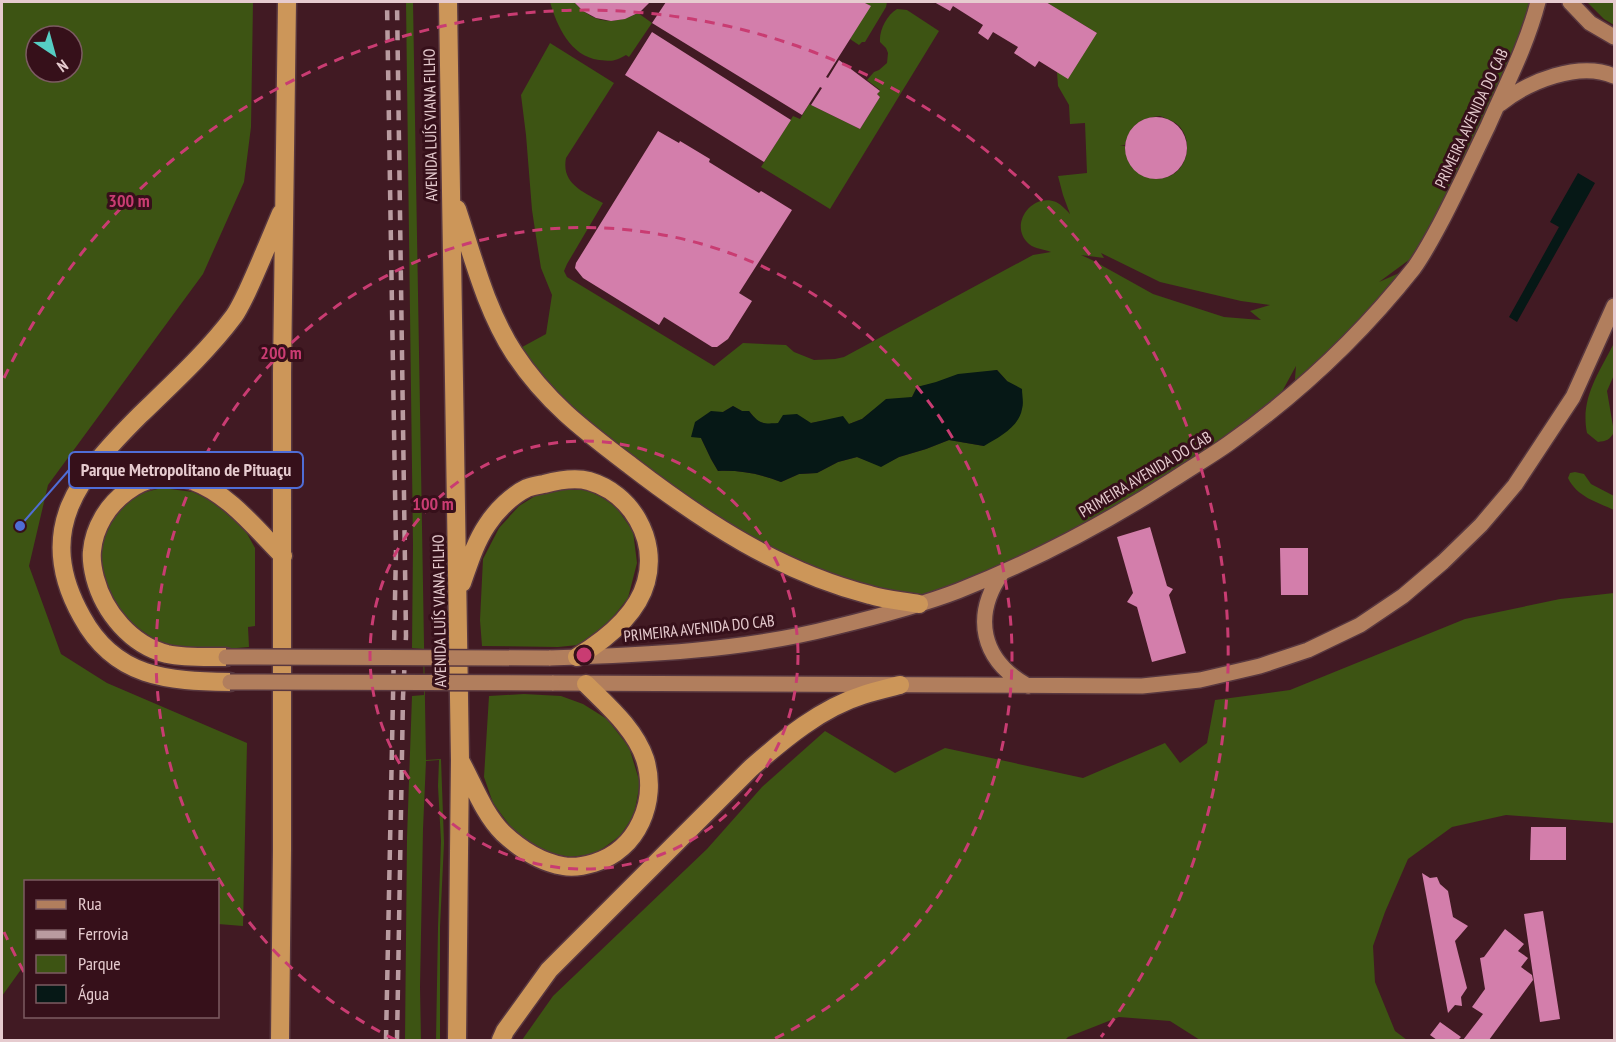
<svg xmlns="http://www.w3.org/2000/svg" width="1616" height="1042" font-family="'PT Sans Narrow',sans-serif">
  <rect width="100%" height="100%" fill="#411a23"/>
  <!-- green -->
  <path fill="#3d5413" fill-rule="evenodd" d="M2 2H253L251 127 244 182 203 274 48 485 29 566 61 654 107 683 247 743 243 926 218 924V882H26L25 964 2 996ZM36 36H72V72H36Z
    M406 2H413L426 760 441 759 444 843 440 927V1040H436L438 927 441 841 438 786 439 760 426 761 423 829 420 987 421 1040H405L407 838 412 696 424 695 423 649 412 648 413 545Z
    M550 2H574C593 23 612 26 638 13L652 23 629 57 626 55C614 62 612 61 599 60 570 56 557 26 550 2Z
    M863 2H887L886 7 865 42H862L859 45 850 39 870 6Z
    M1046 2H1538L1456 195 1413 257 1379 282 1415 266 1294 391 1296 366 1272 410 1119 513 919 604 817 579 637 471 513 352 546 334 552 295 541 268 537 243 532 210 526 135 521 95 550 43 614 83 566 158C561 184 584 192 603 203L567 264 564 271 567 277 714 366 743 343 786 345 794 352 814 360 835 359 844 357 1033 255 1051 252C1044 249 1035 249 1029 244 1008 226 1031 192 1056 202 1062 205 1066 210 1070 214L1063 195 1058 176 1087 173 1085 123 1070 124 1069 105 1058 86 1057 72 1097 33ZM1160 116C1167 119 1175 121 1180 127 1191 140 1189 162 1175 173 1161 183 1139 179 1130 164 1126 158 1126 153 1125 146H1120L1125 145C1130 125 1140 118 1160 116ZM1101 253 1160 282 1241 301 1270 305 1250 311 1261 320 1224 317 1153 294 1092 260 1081 255 1104 258ZM997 370 1007 381 984 446 949 440 926 449 899 457 881 466 857 457 838 462 817 473 799 474 781 482C760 474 741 470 718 471L711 459 701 438 723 412 733 406 742 411H749L757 421 766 424 811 423 822 421 849 424 862 419 872 411 912 397 917 387Z
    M1587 2H1614V25L1604 19Z
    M897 9 907 10 939 31 830 209 761 167 793 116 800 119 809 104 860 129 880 97 877 94 880 90 867 80 874 72 879 70 887 63 888 53 886 48 880 42C879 30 887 15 897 9Z
    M1614 343V375L1607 391 1614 432C1610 440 1606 441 1598 442L1587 433C1580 398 1599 373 1614 343Z
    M1575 472 1584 474 1591 484 1614 496V510C1597 502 1577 497 1568 478L1570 473Z
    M162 488 193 492 223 506 244 528 255 548V626L248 627 249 647 225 649H185L157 641 128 621 108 595 99 565 100 537 115 512 137 494Z
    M553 490H588L603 498 616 507 633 531 637 563 628 598 606 626 578 645 558 647 482 646 480 620 483 559 499 528 519 506 535 496Z
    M1614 593V823L1506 815 1452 827 1408 859 1385 912 1373 946 1375 982 1395 1031 1407 1040H1200L1170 1021 1119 1017 1068 1037 1065 1040H522L553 996 707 849 762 787 825 731 895 773 945 748 1083 778 1165 743 1180 763 1207 743 1215 700 1290 690 1465 619 1560 599Z
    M524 694 561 696 583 704 607 719 629 747 640 783 634 815 620 836 595 854 570 857 544 852 519 838 493 803 484 777 489 696Z"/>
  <!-- water -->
  <path fill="#061816" d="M1578 173 1595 183 1517 322 1509 317 1559 227 1550 222Z
    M997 370 1007 381 1022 389C1022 395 1024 403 1022 409 1019 427 999 437 984 446L949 440 926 449 899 457 881 467 857 457 838 462 817 473 799 474 781 482C760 474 741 470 718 471L711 459 701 438 691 437 695 422 711 411 723 412 733 406 742 411H749C759 424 763 424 778 423L783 415 797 414 811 423 843 416 849 424 862 419 886 399 912 397 917 387 936 382 958 374Z"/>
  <!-- building -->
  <path fill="#d37eab" d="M574 2H650L640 12 625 19 611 21 596 18 583 11Z
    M666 2H863L871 6 826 77 828 78 839 60 880 91 877 94 880 97 860 129 811 105 822 88 820 87 802 115 652 23Z
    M934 2H1046L1097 33 1068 79 1039 61 1035 67 1014 53 1018 47 993 32 988 40 978 33 983 25 953 6 950 11Z
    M652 32 791 120 764 162 625 75Z
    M1125 148a31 31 0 1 1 62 0a31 31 0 1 1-62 0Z
    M658 131 679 143 680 141 710 159 709 162 759 193 761 191 792 210 739 293 752 301 728 339 717 347H712L664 317 659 325 583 278 575 268 576 263Z
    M1150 527 1167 586 1173 589 1169 595 1186 653 1152 662 1137 607 1127 602 1133 593 1117 537Z
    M1280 548H1308V595H1281Z
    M1531 827H1566V860H1530Z
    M1422 873 1430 878 1437 877 1440 884 1448 891 1453 917 1468 926 1455 941 1467 988 1461 997 1462 1006 1455 1005 1448 1013Z
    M1543 911 1560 1019 1540 1022 1524 914Z
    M1505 929 1524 944 1518 951 1528 958 1521 967 1532 975 1533 980 1489 1040H1463L1483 1014 1472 1007 1485 989 1480 958 1484 957Z
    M1440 1022 1461 1037 1458 1040H1437L1430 1035Z"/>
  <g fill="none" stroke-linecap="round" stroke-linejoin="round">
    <!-- major casing -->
    <g stroke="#58373f" stroke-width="18">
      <path id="major" d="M1570 2 1590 23 1614 37
        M1500 104C1529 81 1579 61 1614 76
        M1002 573C972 616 981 660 1028 686
        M549 658C645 655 742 651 835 627 876 617 919 606 958 591 1034 561 1106 523 1174 479 1192 467 1211 456 1228 444 1297 395 1361 335 1414 268 1424 254 1432 239 1440 224 1457 192 1472 159 1488 126 1506 85 1527 45 1538 2
        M552 683 1142 686 1200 680 1260 666 1308 650 1360 625 1403 596 1443 562 1481 525 1515 485 1573 397 1614 306"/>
    </g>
    <!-- highway casing -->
    <g stroke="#58373f" stroke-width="21">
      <path id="highway" d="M448 2 460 760 457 1040
        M457 209C473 257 486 310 514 353 546 402 585 431 631 466 704 522 780 572 870 595 886 600 903 601 919 604
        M462 583C469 563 475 543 487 525 496 511 512 495 527 488 532 486 539 485 544 484 559 480 575 477 589 481 631 493 658 539 646 582 637 615 605 640 577 657
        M226 657C207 657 186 658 167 654 131 645 104 612 95 578 93 570 91 560 92 551 96 504 146 463 193 481 229 494 256 529 283 556
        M230 682C168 681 115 678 82 617 33 530 79 476 140 415 171 385 208 351 234 316 239 309 243 300 247 292 259 266 270 239 281 213
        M461 762C474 786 484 814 503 833 519 848 540 862 563 866 573 868 584 866 594 863 638 850 658 801 645 759 635 729 608 706 586 684
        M280 1040 282 850V373L287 2
        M501 1040 505 1031 549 970 751 768C784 739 821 708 863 695 875 691 888 688 900 685"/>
    </g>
    <!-- major -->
    <use href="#major" stroke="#b17e5d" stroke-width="15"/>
    <!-- highway -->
    <use href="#highway" stroke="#cc9659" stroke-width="18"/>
    <!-- rail -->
    <path stroke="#b99ba0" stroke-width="4.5" stroke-dasharray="10 10" stroke-linecap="butt" d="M386 1040 396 550 387 2
      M397 1040 403 697 406 636 397 2"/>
    <!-- major-bridge casing -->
    <g stroke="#58373f" stroke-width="18" stroke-linecap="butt">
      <path id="major-bridge" d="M226 657 549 658
        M230 682 552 683"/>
    </g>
    <!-- major-bridge -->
    <use href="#major-bridge" stroke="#b17e5d" stroke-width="15"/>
  </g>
  <!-- distance rings -->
  <g fill="none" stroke="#c93c72" stroke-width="3" stroke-dasharray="10 8">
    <circle cx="584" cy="655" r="214"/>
    <path d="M396 1040A428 428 0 1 1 772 1040"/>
    <path d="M24 972A643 643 0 0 1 4 932M4 378A643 643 0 1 1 1101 1037"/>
  </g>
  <g text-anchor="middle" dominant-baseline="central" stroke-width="6" stroke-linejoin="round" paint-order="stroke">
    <!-- street labels -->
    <g font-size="16" fill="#e6cbcf" stroke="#36101a">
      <text transform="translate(1471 118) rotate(-65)">PRIMEIRA AVENIDA DO CAB</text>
      <text transform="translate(430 125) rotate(-91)">AVENIDA LUÍS VIANA FILHO</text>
      <text transform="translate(1145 474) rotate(-31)">PRIMEIRA AVENIDA DO CAB</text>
      <text transform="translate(439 611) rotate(-91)">AVENIDA LUÍS VIANA FILHO</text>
      <text transform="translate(699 628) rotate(-6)">PRIMEIRA AVENIDA DO CAB</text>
    </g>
  </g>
  <circle cx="584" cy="655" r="9" fill="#c93c72" stroke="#36101a" stroke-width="3"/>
  <g font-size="18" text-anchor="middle" font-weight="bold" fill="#c93c72" stroke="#36101a" stroke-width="6" stroke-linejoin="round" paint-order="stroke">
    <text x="129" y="207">300 m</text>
    <text x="281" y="359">200 m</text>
    <text x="433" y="510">100 m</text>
  </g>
  <!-- callouts -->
  <path fill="none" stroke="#4f6dd6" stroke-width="2" d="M20 526L69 470"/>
  <circle fill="#4f6dd6" stroke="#36101a" stroke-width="2" cx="20" cy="526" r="6"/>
  <rect fill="#36101a" stroke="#4f6dd6" stroke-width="2" x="69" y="452" width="234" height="36" rx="6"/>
  <g font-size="18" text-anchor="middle" font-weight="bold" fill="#e6cbcf">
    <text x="186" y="476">Parque Metropolitano de Pituaçu</text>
  </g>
  <!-- border -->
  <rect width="1616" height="1042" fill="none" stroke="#e6cbcf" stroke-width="6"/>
  <!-- legend -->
  <rect x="24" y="880" width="195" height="138" fill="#36101a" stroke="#7c5b62" stroke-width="1.5"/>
  <rect x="36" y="900" width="30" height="9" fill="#b17e5d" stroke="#7c5b62" stroke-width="1.5"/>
  <text x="78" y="910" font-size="18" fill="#e6cbcf">Rua</text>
  <rect x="36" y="930" width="30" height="9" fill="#b99ba0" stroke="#7c5b62" stroke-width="1.5"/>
  <text x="78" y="940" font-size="18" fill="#e6cbcf">Ferrovia</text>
  <rect x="36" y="955" width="30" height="18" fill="#3d5413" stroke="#7c5b62" stroke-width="1.5"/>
  <text x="78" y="970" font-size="18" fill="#e6cbcf">Parque</text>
  <rect x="36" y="985" width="30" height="18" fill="#061816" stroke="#7c5b62" stroke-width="1.5"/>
  <text x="78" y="1000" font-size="18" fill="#e6cbcf">Água</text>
  <!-- north arrow -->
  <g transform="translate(54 54) rotate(144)"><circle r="28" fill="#36101a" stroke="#7c5b62" stroke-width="1.5"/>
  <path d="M0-4.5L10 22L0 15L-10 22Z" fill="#56cec4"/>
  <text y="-9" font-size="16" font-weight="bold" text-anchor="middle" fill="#e6cbcf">N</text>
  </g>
</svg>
